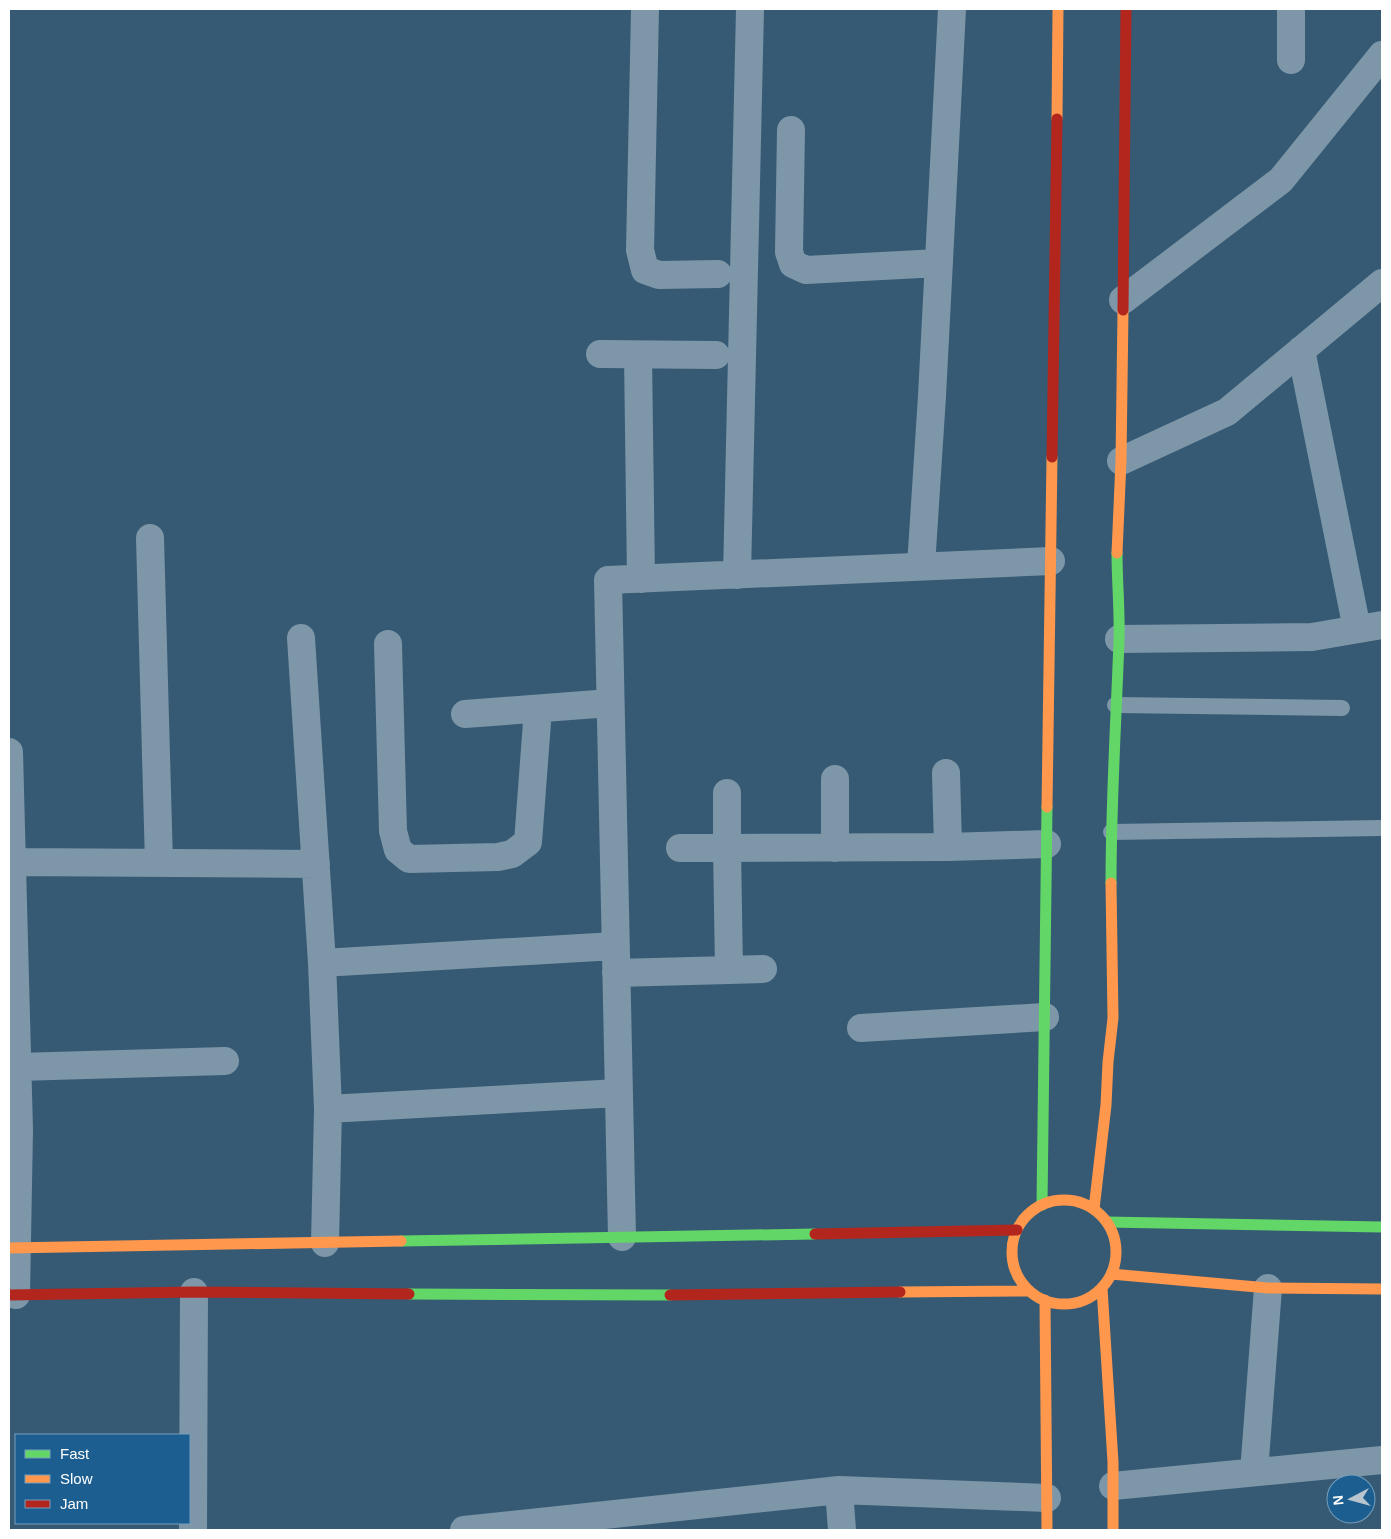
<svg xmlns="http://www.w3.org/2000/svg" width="1391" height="1539" font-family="Arial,sans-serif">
  <rect width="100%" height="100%" fill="#365a74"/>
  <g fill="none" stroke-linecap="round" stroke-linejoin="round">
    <!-- lane -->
    <path stroke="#7d96a8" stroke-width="16" d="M1115 705 1342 708
      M1111 832 1382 828"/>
    <!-- street -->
    <path stroke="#7d96a8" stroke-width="28" d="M645 9 640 250 645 270 659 275 718 274
      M1291 9V60
      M791 130 789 252 793 264 806 270 939 263
      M1123 300 1281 180 1382 55
      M1301 350 1357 629
      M600 354 716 355
      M638 355 641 579
      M1121 461 1227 412 1382 283
      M150 538 159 863
      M921 566 932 396 952 9
      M737 575 750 9
      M301 638 322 963 328 1109 325 1243
      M1119 639 1312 637 1382 625
      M388 644 393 831 398 850 409 859 498 857 512 854 528 842 538 709
      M465 714 610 703
      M9 752 19 1130 16 1295
      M946 773 948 847
      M835 779V848
      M680 848H727V793
      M12 862 316 864
      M322 963 615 946
      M729 970 763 969
      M616 973 729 970 727 848 948 847 1047 844
      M861 1028 1045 1017
      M18 1067 225 1061
      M328 1109 619 1093
      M622 1237 608 580 1051 561
      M1254 1472 1268 1288
      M1113 1486 1382 1460
      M839 1490 842 1530
      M193 1530 194 1292
      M464 1530 839 1490 1047 1498"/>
    <!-- fast -->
    <path stroke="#63d668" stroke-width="11" d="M1111 883C1111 802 1116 722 1119 641 1120 612 1117 582 1117 553
      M1042 1205 1047 807
      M1107 1222 1382 1227
      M401 1241 815 1234
      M409 1294 670 1295"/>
    <!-- slow -->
    <path stroke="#ff974d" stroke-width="11" d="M1057 119 1058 9
      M1117 553 1121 461 1123 310
      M1047 807 1052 457
      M1012 1252a52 52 0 1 1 104 0a52 52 0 1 1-104 0Z
      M1094 1209 1106 1105 1108 1062 1113 1018 1111 883
      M9 1248 401 1241
      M1111 1274 1268 1288 1382 1289
      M1102 1288 1113 1462V1530
      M900 1292 1029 1291
      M1045 1300 1047 1530"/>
    <!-- jam -->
    <path stroke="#b3261e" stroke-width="11" d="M1123 310 1126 9
      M1052 457 1057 119
      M815 1234 1017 1230
      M9 1295 194 1292 409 1294
      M670 1295 900 1292"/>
  </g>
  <!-- border -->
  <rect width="1391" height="1539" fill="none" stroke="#ffffff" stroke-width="20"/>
  <!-- legend -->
  <rect x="15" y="1434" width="175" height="90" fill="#1b5e8f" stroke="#769ebc"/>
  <rect x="25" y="1450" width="25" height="8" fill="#63d668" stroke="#769ebc"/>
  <text x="60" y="1459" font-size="15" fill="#ffffff">Fast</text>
  <rect x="25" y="1475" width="25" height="8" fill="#ff974d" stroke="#769ebc"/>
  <text x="60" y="1484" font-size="15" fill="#ffffff">Slow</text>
  <rect x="25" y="1500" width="25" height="8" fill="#b3261e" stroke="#769ebc"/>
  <text x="60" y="1509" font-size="15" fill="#ffffff">Jam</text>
  <!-- north arrow -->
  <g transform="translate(1351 1499) rotate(264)"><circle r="24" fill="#1b5e8f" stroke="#769ebc"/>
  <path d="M0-4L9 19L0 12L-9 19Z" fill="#b9c5ce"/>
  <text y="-8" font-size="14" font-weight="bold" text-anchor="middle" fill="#ffffff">N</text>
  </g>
</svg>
